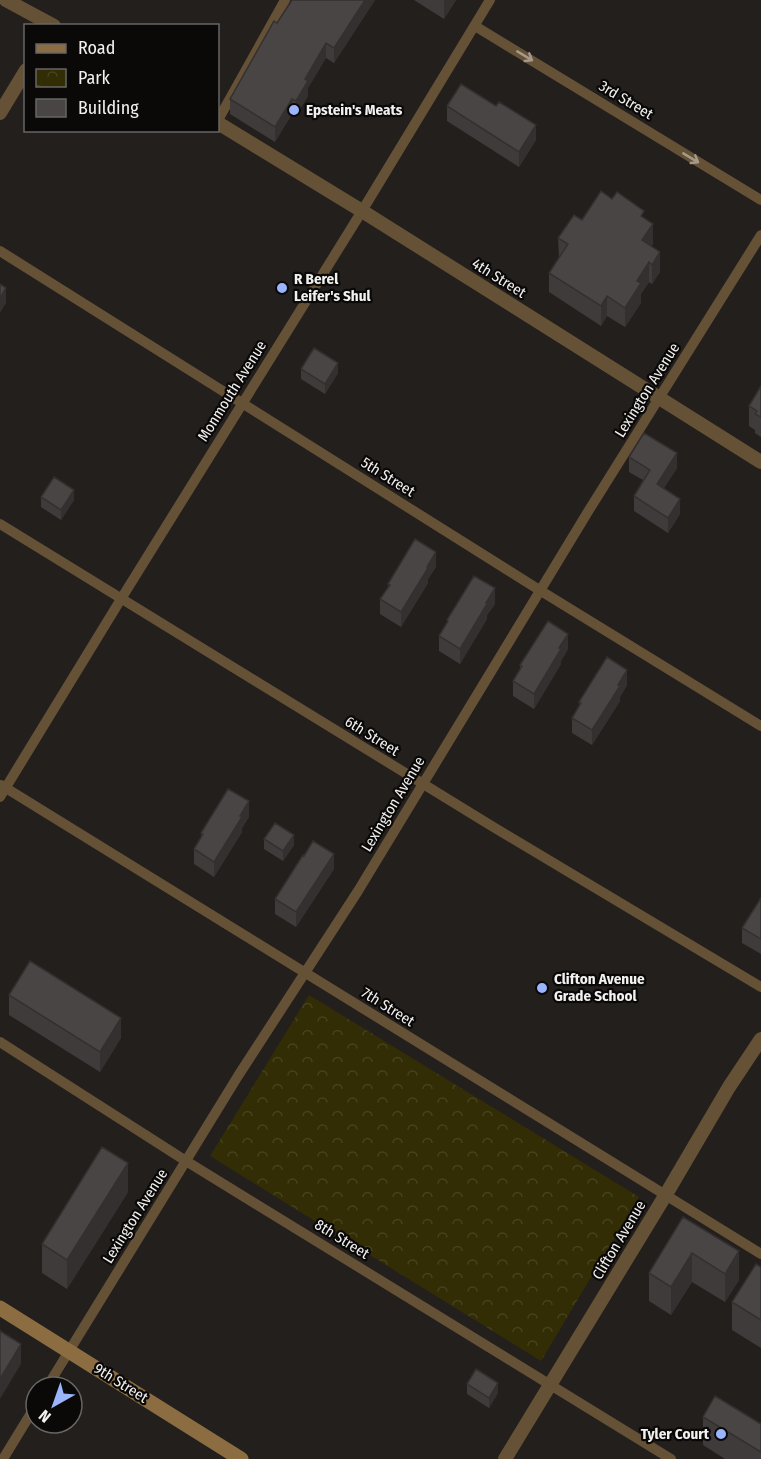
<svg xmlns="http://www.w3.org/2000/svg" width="761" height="1459" font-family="'Fira Sans Condensed',sans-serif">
  <defs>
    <pattern id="park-crowns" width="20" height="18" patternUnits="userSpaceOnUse" patternTransform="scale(1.5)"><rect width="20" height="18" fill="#322d05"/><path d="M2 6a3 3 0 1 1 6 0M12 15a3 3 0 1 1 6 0" fill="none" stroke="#46421e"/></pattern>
  </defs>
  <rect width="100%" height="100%" fill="#221f1d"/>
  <!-- park -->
  <path fill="url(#park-crowns)" d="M309 995 639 1197 541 1361 210 1156Z"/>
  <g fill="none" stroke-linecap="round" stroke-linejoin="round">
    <!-- minor -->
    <path stroke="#655136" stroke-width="10" d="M475 26 761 200
      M218 120 285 0
      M0 251 541 591 761 726
      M0 524 490 825 761 987
      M1 785 761 1254
      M0 797 121 599 362 211 490 0
      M0 1042 186 1161 671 1459
      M47 1387 238 1076 358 891 589 510 761 235
      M3 1459 36 1405"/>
    <!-- tertiary -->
    <path stroke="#655136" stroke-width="14" d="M6 0 54 26
      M0 113 26 70
      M218 123 362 211 761 462
      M505 1459 665 1196 729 1087 761 1039"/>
    <!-- secondary -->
    <path stroke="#8c6d41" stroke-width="15" d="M0 1308 241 1459"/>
  </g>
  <!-- wall -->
  <path fill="#403b3b" d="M292 0H375L334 63 326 58 308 88V96L296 116 292 114 275 142 230 114V99Z
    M414 0H456L444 19Z
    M447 106H496L536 140 519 167 447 121Z
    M644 218 653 244 651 246 660 272 652 284 649 282 641 294V303L625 327 607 316 601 326 549 292V273L559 258 558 238 582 220Z
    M301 369 338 373 325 394 301 379Z
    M761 386V437L755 433V430L749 426V406Z
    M629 457 677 468 664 488 680 514 668 533 634 511V496L643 480 629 472Z
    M41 497 74 500 61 520 41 507Z
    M436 567 428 579V583L401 627 380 614V599L388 587V584Z
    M495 604 487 615V619L460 664 439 651V636L447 623V620Z
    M568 649 561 661V664L534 709 513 696V681L520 669V665Z
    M627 685 620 697V701L592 745 572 733V718L579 705V702Z
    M249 817 242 828V832L214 877 194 864V849L201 837V833Z
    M264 839 294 845 283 861 264 849Z
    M334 869 296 927 275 914V899Z
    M761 898V954L742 943V928Z
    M9 995 121 1038 100 1072 9 1015Z
    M128 1192 67 1289 42 1273V1244Z
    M683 1217 739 1280 725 1302 692 1282 671 1315 649 1301V1273Z
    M761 1267V1348L732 1330V1302Z
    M467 1384 498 1393 489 1408 467 1394Z
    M703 1417 761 1424V1459H725L703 1445Z"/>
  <!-- shaded-wall -->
  <path fill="#343030" d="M365 0H375L334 63V48Z
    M444 0H456L444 19Z
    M326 43V58L308 88V96L296 116V101L305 79Z
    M292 99V114L275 142V127Z
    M536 125V140L519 167V152Z
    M653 224V244L642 260V240Z
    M660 252V272L652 284V265Z
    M649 262V282L641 294V303L625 327V308L637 281Z
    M6 288V303L0 313V298Z
    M607 296V316L601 326V306Z
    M338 363V373L325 394V384Z
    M677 453V468L657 499V484Z
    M74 490V500L61 520V510Z
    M680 499V514L668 533V518Z
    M436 552V567L428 579V583L401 627V612Z
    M495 588V604L487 615V619L460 664V649Z
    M568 634V649L561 661V664L534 709V694Z
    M627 670V685L620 697V701L592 745V730Z
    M249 801V817L242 828V832L214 877V862Z
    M294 835V845L283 861V851Z
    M334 854V869L296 927V912Z
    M121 1018V1038L100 1072V1052Z
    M128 1163V1192L67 1289V1260Z
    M739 1251V1280L725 1302V1274Z
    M692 1253V1282L671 1315V1287Z
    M21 1344V1364L0 1399V1379Z
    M498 1383V1393L489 1408V1398Z"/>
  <!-- building -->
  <path fill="#4a4545" stroke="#343030" stroke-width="1.5" d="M292 0H365L334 48 326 43 305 79 308 81 296 101 292 99 275 127 230 99 274 21 277 23Z
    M461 84 496 106 499 102 536 125 519 152 447 106Z
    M601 191 612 199 617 192 644 211 641 216 653 224 642 240 660 252 652 265 649 262 637 281 641 283 625 308 607 296 601 306 549 273 568 244 558 238 574 215 582 220Z
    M0 284 6 288 0 298Z
    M314 348 338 363 325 384 301 369Z
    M761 386V417L755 414 757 411 749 406Z
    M644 433 677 453 657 484 680 499 668 518 634 496 650 470 629 457Z
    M54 477 74 490 61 510 41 497Z
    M415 539 436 552 427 567 428 568 401 612 380 599 390 585 388 584Z
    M474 576 495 588 486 603 487 604 460 649 439 636 448 621 447 620Z
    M548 621 568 634 559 648 561 649 534 694 513 681 522 666 520 665Z
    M607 657 627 670 618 685 620 686 592 730 572 718 581 703 579 702Z
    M228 789 249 801 240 816 242 817 214 862 194 849 203 834 201 833Z
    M275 823 294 835 283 851 264 839Z
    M313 841 334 854 296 912 275 899 303 855 304 856Z
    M761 898V939L742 928Z
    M30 961 121 1018 100 1052 9 995Z
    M102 1147 128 1163 67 1260 42 1244Z
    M683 1217 739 1251 725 1274 692 1253 671 1287 649 1273Z
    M756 1264 761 1267V1320L732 1302Z
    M0 1331 21 1344 0 1379Z
    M476 1369 498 1383 489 1398 467 1384Z
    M715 1396 761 1424V1452L703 1417Z"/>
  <!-- one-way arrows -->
  <defs><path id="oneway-shaft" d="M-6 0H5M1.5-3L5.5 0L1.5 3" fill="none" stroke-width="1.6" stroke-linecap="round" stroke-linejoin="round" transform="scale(1.5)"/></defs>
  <g stroke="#a5998a">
    <use href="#oneway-shaft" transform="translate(525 56) rotate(31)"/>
    <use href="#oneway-shaft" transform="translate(691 158) rotate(31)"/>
  </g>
  <!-- markers -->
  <g fill="#9ab5fd" stroke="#0a0908" stroke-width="2">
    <circle cx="294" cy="110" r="6"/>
    <circle cx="282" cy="288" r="6"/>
    <circle cx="542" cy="988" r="6"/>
    <circle cx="721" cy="1434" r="6"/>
  </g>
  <g text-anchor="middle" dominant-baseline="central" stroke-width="4.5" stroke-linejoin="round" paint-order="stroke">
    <!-- street labels -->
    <g font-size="15" fill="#f3f1f0" stroke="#0a0908">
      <text transform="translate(626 100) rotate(31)">3rd Street</text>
      <text transform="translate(499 278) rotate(32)">4th Street</text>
      <text transform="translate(647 390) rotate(-58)">Lexington Avenue</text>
      <text transform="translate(232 391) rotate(-58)">Monmouth Avenue</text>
      <text transform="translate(388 477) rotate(32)">5th Street</text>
      <text transform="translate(372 736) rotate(32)">6th Street</text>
      <text transform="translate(393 804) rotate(-59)">Lexington Avenue</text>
      <text transform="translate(388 1007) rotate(32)">7th Street</text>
      <text transform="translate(135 1216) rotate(-58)">Lexington Avenue</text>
      <text transform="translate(342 1239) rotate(32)">8th Street</text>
      <text transform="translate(619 1240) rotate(-59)">Clifton Avenue</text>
      <text transform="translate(121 1383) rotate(32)">9th Street</text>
    </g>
    <!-- poi labels -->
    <g font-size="15" font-weight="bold" fill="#f3f1f0" stroke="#0a0908" text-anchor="start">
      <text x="306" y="110">Epstein's Meats</text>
      <text x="294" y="279">R Berel<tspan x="294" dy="17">Leifer's Shul</tspan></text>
      <text x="554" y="979">Clifton Avenue<tspan x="554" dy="17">Grade School</tspan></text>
      <text x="709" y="1434" text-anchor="end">Tyler Court</text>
    </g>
  </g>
  <!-- legend -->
  <rect x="24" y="24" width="195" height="108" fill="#0a0908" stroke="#676665" stroke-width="1.5"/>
  <rect x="36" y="44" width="30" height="9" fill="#8c6d41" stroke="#676665" stroke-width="1.5"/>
  <text x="78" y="54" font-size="18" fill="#f3f1f0">Road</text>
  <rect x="36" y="69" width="30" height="18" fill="url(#park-crowns)" stroke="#676665" stroke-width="1.5"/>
  <text x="78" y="84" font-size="18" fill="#f3f1f0">Park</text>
  <rect x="36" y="99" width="30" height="18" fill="#4a4545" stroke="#676665" stroke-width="1.5"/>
  <text x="78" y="114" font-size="18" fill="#f3f1f0">Building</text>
  <!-- north arrow -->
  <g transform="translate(54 1405) rotate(220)"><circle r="28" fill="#0a0908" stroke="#676665" stroke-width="1.5"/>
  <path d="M0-4.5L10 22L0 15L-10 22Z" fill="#9ab5fd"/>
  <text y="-9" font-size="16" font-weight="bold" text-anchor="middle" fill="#f3f1f0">N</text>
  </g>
</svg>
